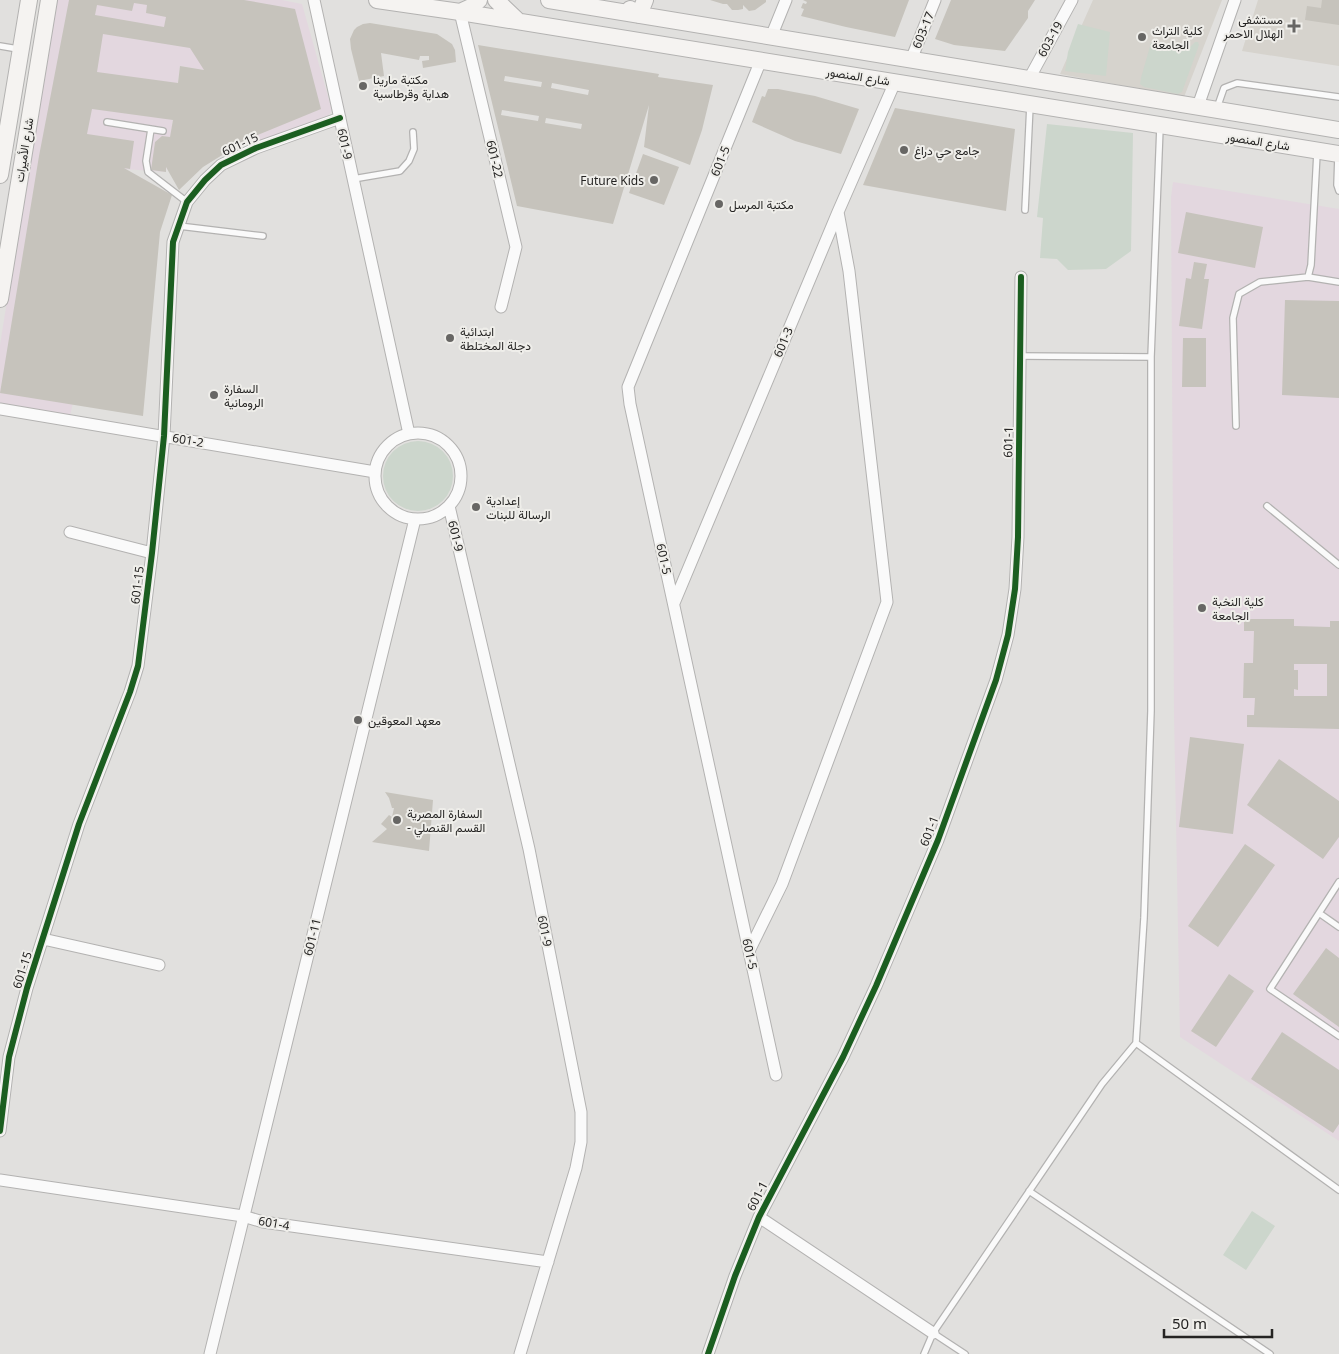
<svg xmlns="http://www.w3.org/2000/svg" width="1339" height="1354" font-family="'Noto Sans',Vazirmatn,sans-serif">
  <rect width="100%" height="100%" fill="#e1e0de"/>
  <!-- commercial -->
  <path fill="#e3d7df" d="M55 0H282L302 4 331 107V112L328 116 250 145 248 139 204 70 180 66 166 172 124 169 70 416 0 404V345Z
    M1173 182 1339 209V1141L1180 1037 1174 714 1171 197Z"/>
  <!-- built -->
  <path fill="#d6d3cd" d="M1093 0H1222L1184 97 1060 74Z
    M1258 0H1339V66L1242 51Z"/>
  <!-- green -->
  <path fill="#ccd6cc" d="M1078 24 1110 32 1106 76 1065 71 1068 52Z
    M1195 42H1198L1199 45 1182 92 1178 94 1144 87 1140 84 1141 78 1151 43 1181 51 1189 50 1190 47Z
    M1047 124 1133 133 1131 251 1106 269 1068 270 1057 259 1040 258 1043 218 1037 217Z
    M383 476a35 35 0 1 1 70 0a35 35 0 1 1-70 0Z
    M1252 1211 1275 1226 1246 1270 1223 1255Z"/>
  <!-- building -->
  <path fill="#c6c3bc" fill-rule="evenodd" d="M69 0H244L295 9 321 109 248 139 203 167 179 190 166 167V172L151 170 155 142 162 136 170 137 173 120 92 109 87 134 134 141 130 169 124 168 172 195 160 232 143 416 0 393 39 156ZM134 3 147 5 146 13 166 17 164 27 95 15 97 5 132 11ZM103 34 190 48 204 70 180 66 178 83 97 72Z
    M710 0H766V2L755 10 749 11 743 5V9L738 10H732L727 4H723Z
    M803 0H909L895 37 846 27 801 16 804 9 801 8 803 3 806 4 807 2Z
    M951 0H1035L1028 11V18L1005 51 954 45 935 39Z
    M1322 0H1339V25L1305 20 1307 6 1321 8Z
    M370 23 437 34 452 44 455 50 456 62 423 68 422 61 429 60V56H420L419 60 381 53 384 76 359 81 351 49 350 39 354 30 357 27 363 24Z
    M478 45 659 74 658 77 713 85 702 130 690 165 644 147 649 105 613 224 517 206ZM505 76 542 82 541 87 504 81ZM552 83 589 90 588 95 551 88ZM502 110 539 116 538 121 501 115ZM546 118 582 124 581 129 545 123Z
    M768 89H778L815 96 859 109 841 154 795 141 752 122 762 96 765 97 766 94Z
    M895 108 1015 129 1006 211 863 185Z
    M643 154 679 167 664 205 629 193Z
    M1186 212 1263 227 1255 268 1178 253Z
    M1194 262 1207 264 1204 279H1209L1202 329 1179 326 1186 278 1191 279Z
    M1285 300 1339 301V398L1282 395Z
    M1183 338H1206V387H1182Z
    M1244 619H1294V626L1330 627V621H1339V729L1247 727V715H1254L1255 698H1243L1244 663H1253L1254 631H1244ZM1294 664H1327V696H1294V689L1298 690V670H1294Z
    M1190 737 1244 744 1233 834 1179 827Z
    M1279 759 1339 801V837L1323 859 1247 805Z
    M385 792 433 800 429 851 372 842 387 829 381 824 389 815 392 817 394 808H392L389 798Z
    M1245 844 1275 865 1218 947 1188 926Z
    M1326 948 1339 958V1027L1293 994Z
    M1229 974 1254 991 1216 1047 1191 1031Z
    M1282 1032 1339 1070V1124L1333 1133 1251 1079Z"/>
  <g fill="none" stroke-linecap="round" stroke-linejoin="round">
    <!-- lane casing -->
    <g stroke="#b3b2b1" stroke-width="8">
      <path id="lane" d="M0 46 18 49
        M1217 108 1224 88 1237 83 1339 97
        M107 122 163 131
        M151 129 146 161 148 172 187 202
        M1338 156 1337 185 1339 191
        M353 179 400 171 409 161 414 149 413 132
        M1025 210 1030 105
        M179 226 263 236
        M1308 277 1339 282
        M1020 356 1151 357
        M1236 426 1233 318 1239 294 1260 282 1308 277 1311 265 1317 153
        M1267 506 1339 565
        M1339 882 1270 989 1339 1036
        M1319 913 1339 927
        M1136 1043 1339 1190
        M1029 1191 1270 1354
        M933 1333 965 1354
        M924 1354 933 1333 1102 1084 1136 1043 1144 918 1151 711V357L1160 127"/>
    </g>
    <!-- street casing -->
    <g stroke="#b3b2b1" stroke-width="13">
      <path id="street" d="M314 0 409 434
        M460 12 516 247 501 307
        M771 37 786 0
        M761 60 628 387 630 404 776 1075
        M911 60 935 0
        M1029 79 1072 0
        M1198 106 1235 0
        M0 409 375 472
        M375 476a43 43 0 1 1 86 0a43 43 0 1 1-86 0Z
        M449 506 529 849 581 1112V1142L576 1168 520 1354
        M70 532 152 553
        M674 603 838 212 895 82
        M43 939 159 965
        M749 951 782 884 887 602 849 271 838 212
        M0 1131 9 1057 27 988 79 824 130 692 138 666 152 553 164 436 173 242 187 202 205 180 221 165 256 148 340 118
        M0 1180 243 1216 263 1222 548 1262
        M759 1217 933 1333
        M210 1354 415 519
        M708 1354 735 1276 759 1217 843 1057 876 986 938 840 996 680 1008 635 1015 589 1018 537 1021 277"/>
    </g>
    <!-- secondary casing -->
    <g stroke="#b3b2b1" stroke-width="18">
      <path id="secondary" d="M377 0 460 12 1339 154
        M496 0 518 21
        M549 0 1339 130
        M630 9 639 15 645 0
        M460 12 471 7 479 0
        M0 175 29 0
        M0 299 49 0"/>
    </g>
    <!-- lane -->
    <use href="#lane" stroke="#fafafa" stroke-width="5.5"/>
    <!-- street -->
    <use href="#street" stroke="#fafafa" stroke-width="11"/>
    <!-- secondary -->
    <use href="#secondary" stroke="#f5f3f1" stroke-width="16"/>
    <!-- cycleway casing -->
    <g stroke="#efeeea" stroke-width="9">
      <path id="cycleway" d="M0 1131 9 1057 27 988 79 824 130 692 138 666 152 553 164 436 173 242 187 202 205 180 221 165 256 148 340 118
        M708 1354 735 1276 759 1217 843 1057 876 986 938 840 996 680 1008 635 1015 589 1018 537 1021 277"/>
    </g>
    <!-- cycleway -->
    <use href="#cycleway" stroke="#1b5e20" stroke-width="6"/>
  </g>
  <!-- markers -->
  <g fill="#676664" stroke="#efeeea" stroke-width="2">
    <path d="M1291.5 18.5h5v5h5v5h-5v5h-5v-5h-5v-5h5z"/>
    <circle cx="1142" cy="37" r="5"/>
    <circle cx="363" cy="86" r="5"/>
    <circle cx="904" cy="150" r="5"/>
    <circle cx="654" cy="180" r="5"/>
    <circle cx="719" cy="204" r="5"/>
    <circle cx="450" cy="338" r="5"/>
    <circle cx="214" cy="395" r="5"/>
    <circle cx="476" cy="507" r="5"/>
    <circle cx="1202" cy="608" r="5"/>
    <circle cx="358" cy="720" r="5"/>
    <circle cx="397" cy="820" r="5"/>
  </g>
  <g text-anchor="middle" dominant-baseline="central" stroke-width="4" stroke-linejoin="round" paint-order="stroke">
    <!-- poi labels -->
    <g font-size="12" fill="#252423" stroke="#efeeea" text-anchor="start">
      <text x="1283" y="19" text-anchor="end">مستشفى<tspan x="1283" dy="14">الهلال الاحمر</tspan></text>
      <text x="1152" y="30">كلية التراث<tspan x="1152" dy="14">الجامعة</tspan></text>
      <text x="373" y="79">مكتبة مارينا<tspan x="373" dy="14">هداية وقرطاسية</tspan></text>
      <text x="914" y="150">جامع حي دراغ</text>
      <text x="644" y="180" text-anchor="end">Future Kids</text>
      <text x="729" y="204">مكتبة المرسل</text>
      <text x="460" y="331">ابتدائية<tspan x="460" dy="14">دجلة المختلطة</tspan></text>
      <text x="224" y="388">السفارة<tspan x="224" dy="14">الرومانية</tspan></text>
      <text x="486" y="500">إعدادية<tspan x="486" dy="14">الرسالة للبنات</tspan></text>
      <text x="1212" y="601">كلية النخبة<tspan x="1212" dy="14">الجامعة</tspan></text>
      <text x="368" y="720">معهد المعوقين</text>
      <text x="407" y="813">السفارة المصرية<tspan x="407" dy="14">- القسم القنصلي</tspan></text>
    </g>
    <!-- street labels -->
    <g font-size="12" fill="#252423" stroke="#efeeea">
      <text transform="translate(923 30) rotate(-68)">603-17</text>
      <text transform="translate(1050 39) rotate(-61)">603-19</text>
      <text transform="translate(858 76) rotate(9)">شارع المنصور</text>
      <text transform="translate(1258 141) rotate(9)">شارع المنصور</text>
      <text transform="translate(240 144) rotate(-25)">601-15</text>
      <text transform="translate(345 144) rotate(78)">601-9</text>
      <text transform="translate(24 150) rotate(-81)">شارع الأميرات</text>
      <text transform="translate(495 159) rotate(77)">601-22</text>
      <text transform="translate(720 161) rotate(-68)">601-5</text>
      <text transform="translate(783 342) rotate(-67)">601-3</text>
      <text transform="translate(188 440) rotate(10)">601-2</text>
      <text transform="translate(1008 442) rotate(-89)">601-1</text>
      <text transform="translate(456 536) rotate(77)">601-9</text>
      <text transform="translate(664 559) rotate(78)">601-5</text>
      <text transform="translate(137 585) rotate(-83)">601-15</text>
      <text transform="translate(929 831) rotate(-69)">601-1</text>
      <text transform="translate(545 931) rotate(79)">601-9</text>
      <text transform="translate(312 937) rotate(-76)">601-11</text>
      <text transform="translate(750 954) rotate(78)">601-5</text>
      <text transform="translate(22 970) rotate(-72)">601-15</text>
      <text transform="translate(757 1196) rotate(-63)">601-1</text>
      <text transform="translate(274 1223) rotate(10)">601-4</text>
    </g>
  </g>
  <!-- scale -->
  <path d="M1164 1329v8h108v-8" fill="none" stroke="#252423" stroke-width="2.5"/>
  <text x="1172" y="1329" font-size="15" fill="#252423" stroke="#efeeea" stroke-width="4" paint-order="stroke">50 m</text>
</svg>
